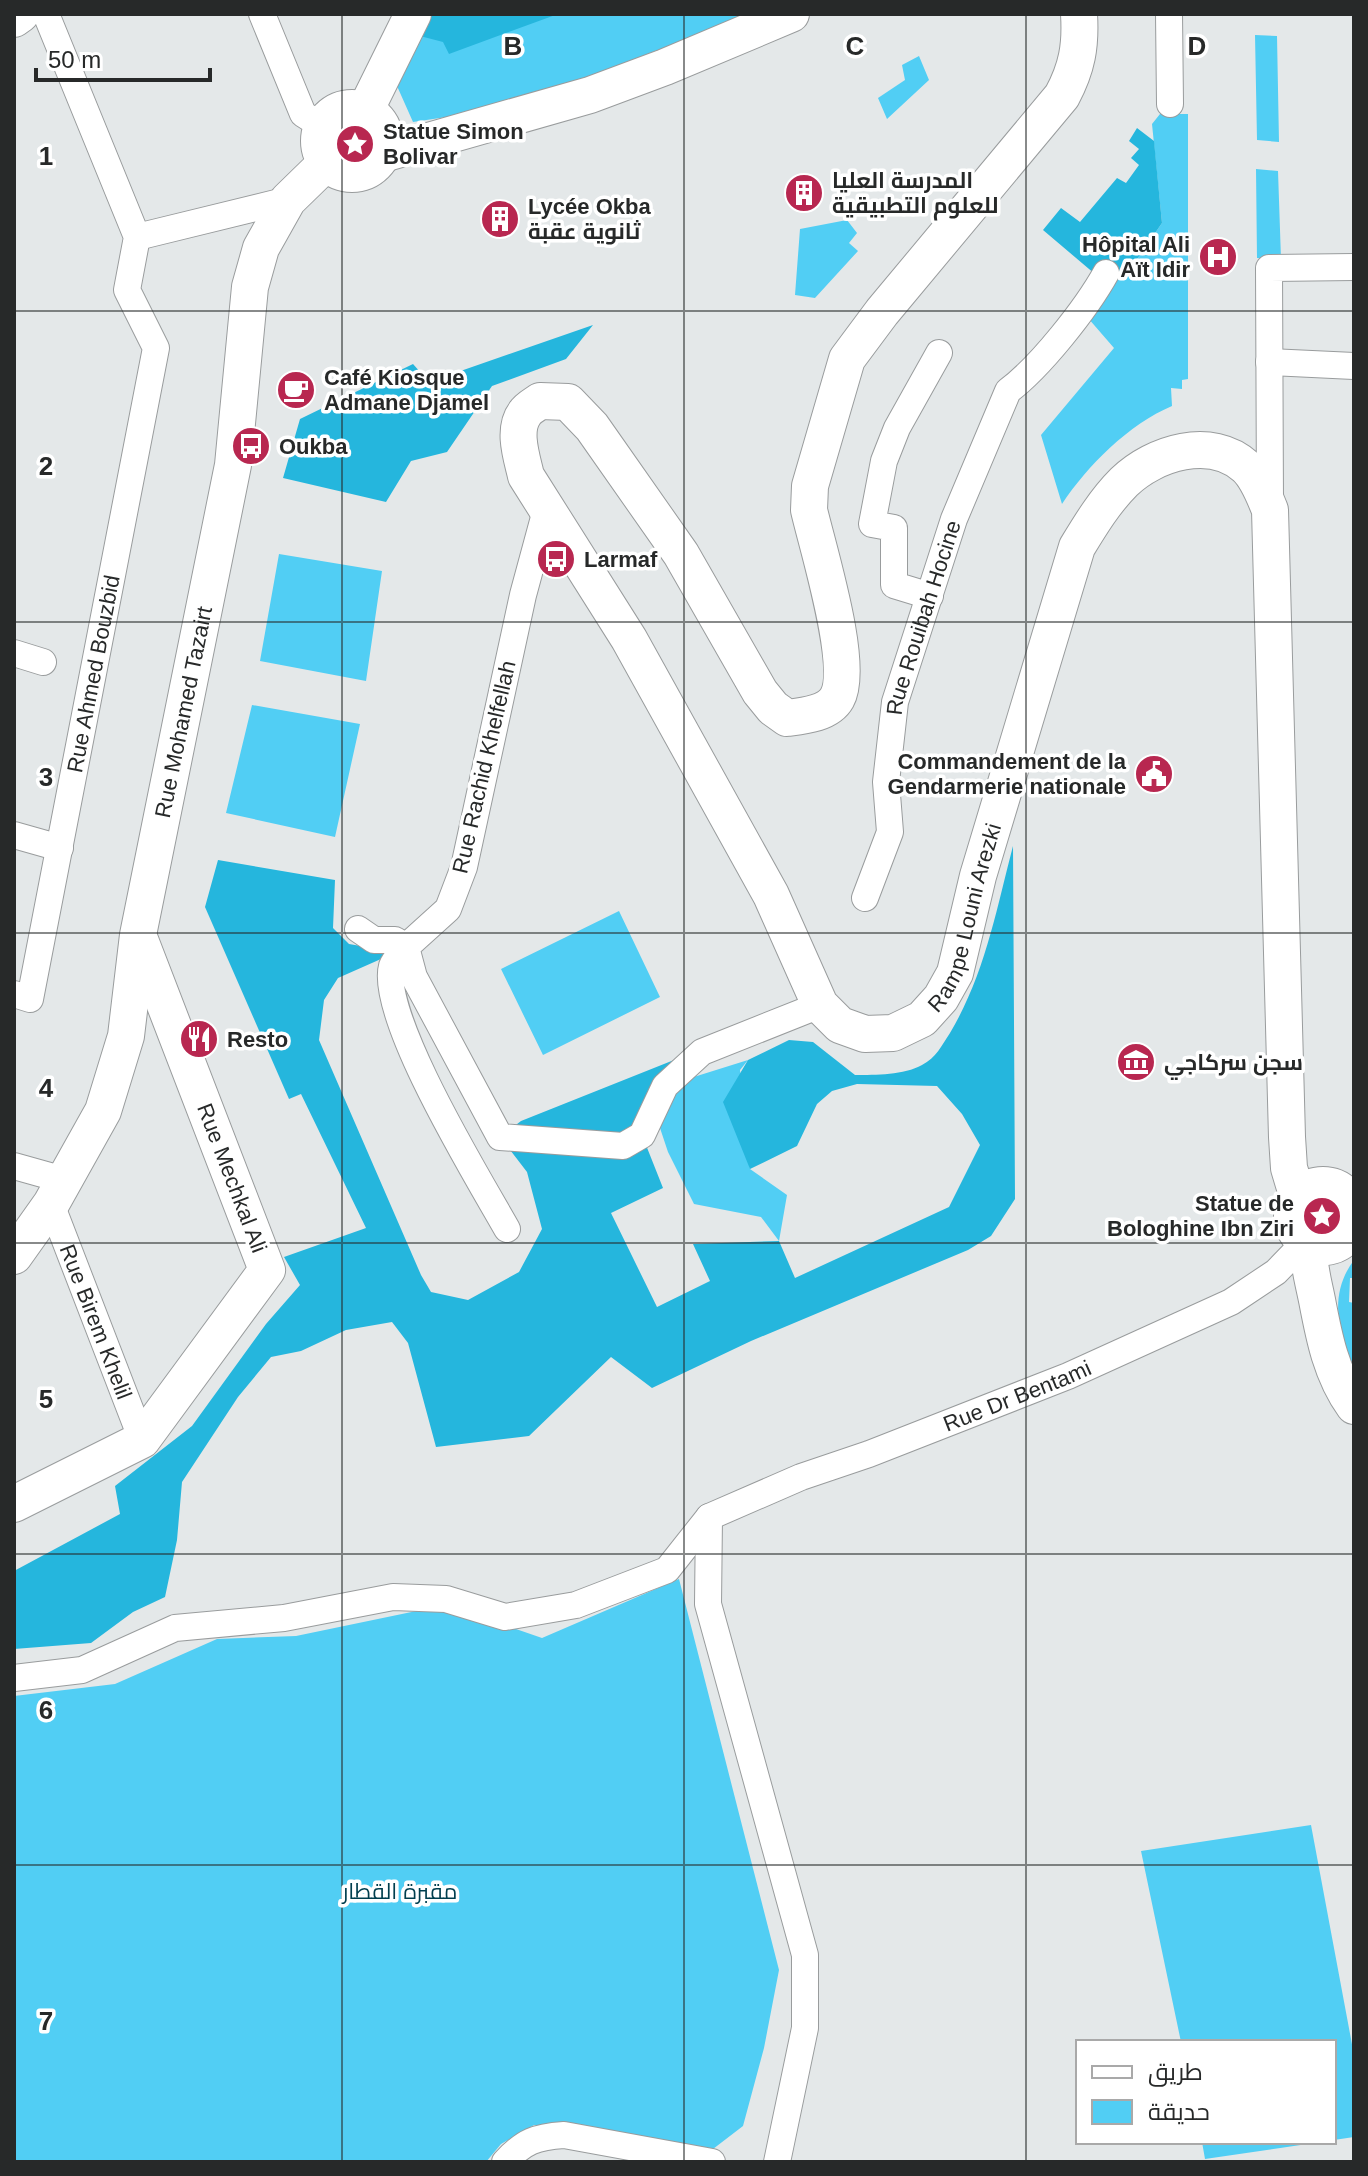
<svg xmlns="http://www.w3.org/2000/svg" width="1368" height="2176" font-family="Helvetica,Cairo,sans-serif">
  <rect width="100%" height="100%" fill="#e4e8e9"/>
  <!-- green -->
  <path fill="#51cef4" d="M430 14H751L575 82 487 111 413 122 397 86Z
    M1255 35 1277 36 1279 142 1257 140Z
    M919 56 929 80 887 119 878 98 905 80 902 65Z
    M1160 114H1188V379L1182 380V389L1171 388 1172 406C1129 424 1087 466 1062 504L1041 435 1114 348 1088 318 1109 284 1131 268 1162 223 1152 124Z
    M1256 169 1278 171 1281 259 1257 258Z
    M847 220 857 233 849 243 858 251 815 298 795 295 800 229Z
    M279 554 382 571 366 681 260 661Z
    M252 705 360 724 335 837 226 813Z
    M619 911 660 997 543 1055 501 969Z
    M748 1060 740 1070 750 1169 787 1195 779 1241 761 1217 694 1204 668 1152 659 1125 665 1086Z
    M1305 1215a17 17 0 1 1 34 0a17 17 0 1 1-34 0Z
    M1354 1260V1278H1350L1349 1302 1354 1303V1367C1337 1332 1329 1293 1354 1260Z
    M679 1579 779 1970 764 2048 743 2126 713 2149 676 2154 599 2134 534 2125 501 2144 486 2162H14V1696L115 1684 217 1639 296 1636 426 1609 472 1614 542 1638Z
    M1311 1825 1354 2055V2137L1334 2140V2042H1181L1141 1851Z
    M1202 2142H1321L1205 2159Z"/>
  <!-- forest -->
  <path fill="#25b6dd" d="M430 14H558L449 54 443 42 420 36Z
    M1137 128 1154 141 1162 223 1131 268 1102 280 1043 230 1061 208 1080 222 1117 178 1126 183 1139 165 1131 158 1139 149 1129 141Z
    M593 325 566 359 492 386 447 452 411 461 386 502 283 478 300 419 413 364 429 382Z
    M1013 846 1015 1199 991 1236 968 1250 751 1341 652 1388 611 1357 529 1436 436 1447 408 1343 392 1322 346 1330 301 1351 271 1357 238 1397 182 1482 177 1540 165 1597 133 1612 91 1643 14 1649V1571L120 1514 115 1486 192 1426 266 1324 300 1285 284 1257 366 1228 301 1094 289 1099 205 907 218 860 335 880 333 928 349 944 378 949 390 955 338 978 324 1000 319 1040 421 1275 431 1292 468 1300 519 1272 542 1229 527 1172 500 1137 521 1121 679 1058 642 1135 663 1188 611 1213 657 1307 710 1281 693 1244 779 1241 795 1278 949 1207 980 1145 962 1114 937 1086 857 1084 832 1091 817 1104 797 1146 750 1169 723 1102 748 1060 789 1040 813 1042 855 1075C876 1075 904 1075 922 1065 936 1058 942 1045 950 1033 985 974 996 911 1013 846Z"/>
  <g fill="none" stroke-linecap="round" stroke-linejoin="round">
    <!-- street casing -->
    <g stroke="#999c9d" stroke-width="28">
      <g id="street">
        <path d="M262 14 303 114 322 126"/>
        <path d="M1169 14 1170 104"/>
        <path d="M137 237 288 200"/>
        <path d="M1269 362 1354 366"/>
        <path d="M1270 503 1269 268 1354 267"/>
        <path d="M546 510 523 595 464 867 448 909 406 947 414 977 500 1137 623 1146 642 1135 665 1086 702 1052 820 1005"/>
        <path d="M930 596 894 585V528L872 524 884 461 897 428 939 353"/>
        <path d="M14 653 43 662"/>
        <path d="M14 835 60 848"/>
        <path id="s1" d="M865 898 890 832 886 782 895 702 954 519 1008 391C1040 367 1086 309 1106 273"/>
        <path d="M358 929 374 940H395L406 947C402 952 394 960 392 966 378 1015 480 1181 507 1229"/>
        <path id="s2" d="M14 994 30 999 156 348 127 290 137 237 46 14"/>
        <path d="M14 1166 64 1180"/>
        <path id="s3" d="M51 1204 142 1440"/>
        <path d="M709 1517 708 1604 805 1955V2028L777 2162"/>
        <path id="s4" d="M14 1678 82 1670 175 1628 284 1618 393 1597 446 1599 505 1617 576 1605 667 1570 709 1517 801 1477 869 1454 1068 1376 1231 1302 1276 1272 1305 1242"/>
        <path d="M505 2162C524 2141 536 2137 564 2135L712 2162"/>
      </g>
    </g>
    <!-- secondary casing -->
    <g stroke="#999c9d" stroke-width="38">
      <g id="secondary">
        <path id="s5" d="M1079 14C1081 46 1077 68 1062 96L882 312 847 359 810 486 809 510C818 549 855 667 837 698 828 714 803 716 787 718L773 708 760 692 681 554 592 427 568 402 540 401C536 404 528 408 525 413 512 430 522 458 526 476L629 639 771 895 820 1005 840 1025 865 1034 893 1033 922 1019 941 998 955 973 978 876 1077 547C1091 524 1105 501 1124 482 1154 453 1211 435 1246 467 1258 478 1264 496 1270 510L1287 1137 1289 1168 1298 1198"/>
        <path d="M14 19 21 14"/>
        <circle cx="352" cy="141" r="33"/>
        <path d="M365 111 413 14"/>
        <path d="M383 154 590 95 665 67 791 14"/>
        <circle cx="1323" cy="1216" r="31"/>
        <path d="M1309 1244C1308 1264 1313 1280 1317 1300 1324 1337 1331 1374 1354 1406"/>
        <path id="s6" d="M14 1256 51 1204 103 1111 126 1036 138 935 233 465 250 287 261 248 288 200 326 163"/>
        <path d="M14 1504 142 1440 267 1270 140 940"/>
      </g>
    </g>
    <!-- street -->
    <use href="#street" stroke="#fff" stroke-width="26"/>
    <!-- secondary -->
    <use href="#secondary" stroke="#fff" stroke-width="36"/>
  </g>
  <!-- grid -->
  <path fill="none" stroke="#272929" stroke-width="2" stroke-opacity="0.55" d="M342 14V2162M684 14V2162M1026 14V2162M14 311H1354M14 622H1354M14 933H1354M14 1243H1354M14 1554H1354M14 1865H1354"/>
  <!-- icons -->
  <defs>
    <g id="sight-disc" transform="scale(2)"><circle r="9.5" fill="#b82750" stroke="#fff"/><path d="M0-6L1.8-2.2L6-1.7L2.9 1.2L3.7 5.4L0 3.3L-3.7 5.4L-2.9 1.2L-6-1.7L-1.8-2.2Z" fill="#fff"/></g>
    <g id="building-disc" transform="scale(2)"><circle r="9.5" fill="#b82750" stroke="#fff"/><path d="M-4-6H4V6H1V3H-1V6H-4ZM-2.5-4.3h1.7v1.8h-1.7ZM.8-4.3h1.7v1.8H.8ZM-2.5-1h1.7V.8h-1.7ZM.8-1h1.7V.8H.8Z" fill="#fff"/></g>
    <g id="hospital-disc" transform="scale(2)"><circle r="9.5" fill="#b82750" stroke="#fff"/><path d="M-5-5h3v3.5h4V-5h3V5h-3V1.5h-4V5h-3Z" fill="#fff"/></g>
    <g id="cafe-disc" transform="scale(2)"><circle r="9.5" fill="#b82750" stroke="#fff"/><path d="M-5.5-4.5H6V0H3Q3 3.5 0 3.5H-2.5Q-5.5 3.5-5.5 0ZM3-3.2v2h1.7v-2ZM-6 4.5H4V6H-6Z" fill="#fff"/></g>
    <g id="bus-disc" transform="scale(2)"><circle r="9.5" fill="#b82750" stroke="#fff"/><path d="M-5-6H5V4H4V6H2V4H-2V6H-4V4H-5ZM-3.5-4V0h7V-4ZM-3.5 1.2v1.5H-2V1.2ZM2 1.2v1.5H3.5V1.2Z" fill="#fff"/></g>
    <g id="civic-disc" transform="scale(2)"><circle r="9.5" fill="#b82750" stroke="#fff"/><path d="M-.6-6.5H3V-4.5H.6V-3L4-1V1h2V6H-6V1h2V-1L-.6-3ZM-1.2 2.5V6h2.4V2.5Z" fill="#fff"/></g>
    <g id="restaurant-disc" transform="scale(2)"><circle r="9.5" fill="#b82750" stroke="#fff"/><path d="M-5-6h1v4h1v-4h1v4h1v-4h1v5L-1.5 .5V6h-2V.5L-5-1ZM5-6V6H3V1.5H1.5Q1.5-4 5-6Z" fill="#fff"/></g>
    <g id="museum-disc" transform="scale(2)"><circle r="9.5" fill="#b82750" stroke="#fff"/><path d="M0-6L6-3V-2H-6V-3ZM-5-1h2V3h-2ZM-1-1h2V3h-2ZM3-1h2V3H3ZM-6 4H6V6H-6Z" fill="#fff"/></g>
  </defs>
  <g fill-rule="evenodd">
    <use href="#sight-disc" x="355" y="144"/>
    <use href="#building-disc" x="804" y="193"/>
    <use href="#building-disc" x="500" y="219"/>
    <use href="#hospital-disc" x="1218" y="257"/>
    <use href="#cafe-disc" x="296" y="390"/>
    <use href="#bus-disc" x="251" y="446"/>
    <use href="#bus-disc" x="556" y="559"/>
    <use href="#civic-disc" x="1154" y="774"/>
    <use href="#restaurant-disc" x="199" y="1039"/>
    <use href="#museum-disc" x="1136" y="1062"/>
    <use href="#sight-disc" x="1322" y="1216"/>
  </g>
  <g text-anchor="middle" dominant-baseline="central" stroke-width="7" stroke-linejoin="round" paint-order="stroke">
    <!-- poi labels -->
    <g font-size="22" font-weight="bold" fill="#272929" stroke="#fff" text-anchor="start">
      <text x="383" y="131">Statue Simon<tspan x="383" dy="25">Bolivar</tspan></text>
      <text x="832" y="180">المدرسة العليا<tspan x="832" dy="25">للعلوم التطبيقية</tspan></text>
      <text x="528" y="206">Lycée Okba<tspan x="528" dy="25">ثانوية عقبة</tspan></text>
      <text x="1190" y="244" text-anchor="end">Hôpital Ali<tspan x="1190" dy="25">Aït Idir</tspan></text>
      <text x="324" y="377">Café Kiosque<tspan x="324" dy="25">Admane Djamel</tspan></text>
      <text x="279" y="446">Oukba</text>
      <text x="584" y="559">Larmaf</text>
      <text x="1126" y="761" text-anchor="end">Commandement de la<tspan x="1126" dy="25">Gendarmerie nationale</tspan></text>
      <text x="227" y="1039">Resto</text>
      <text x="1164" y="1062">سجن سركاجي</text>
      <text x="1294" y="1203" text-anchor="end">Statue de<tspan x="1294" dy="25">Bologhine Ibn Ziri</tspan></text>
    </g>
    <!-- street labels -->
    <g font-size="22" fill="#272929" stroke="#fff">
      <text stroke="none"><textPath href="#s1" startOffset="290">Rue Rouibah Hocine</textPath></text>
      <text stroke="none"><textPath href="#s2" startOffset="348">Rue Ahmed Bouzbid</textPath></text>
      <text stroke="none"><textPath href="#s6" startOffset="578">Rue Mohamed Tazairt</textPath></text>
      <text transform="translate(484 767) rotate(-77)">Rue Rachid Khelfellah</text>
      <text stroke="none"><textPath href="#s5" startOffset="2162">Rampe Louni Arezki</textPath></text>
      <text transform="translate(232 1178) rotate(69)">Rue Mechkal Ali</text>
      <text stroke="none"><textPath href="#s3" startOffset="126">Rue Birem Khelil</textPath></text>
      <text stroke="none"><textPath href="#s4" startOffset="1074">Rue Dr Bentami</textPath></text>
    </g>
    <!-- park labels -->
    <g font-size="22" fill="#003e4e" stroke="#fff">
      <text x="400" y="1891">مقبرة القطار</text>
    </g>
  </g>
  <g font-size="26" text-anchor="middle" font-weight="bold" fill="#272929" stroke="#fff" stroke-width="7" stroke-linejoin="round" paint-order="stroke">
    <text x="513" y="55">B</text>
    <text x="855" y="55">C</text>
    <text x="1197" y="55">D</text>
    <text x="46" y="165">1</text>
    <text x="46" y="475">2</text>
    <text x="46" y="786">3</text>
    <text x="46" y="1097">4</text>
    <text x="46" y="1408">5</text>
    <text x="46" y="1719">6</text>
    <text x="46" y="2030">7</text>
  </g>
  <!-- border -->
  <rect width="1368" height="2176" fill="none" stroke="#272929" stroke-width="32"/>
  <!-- legend -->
  <rect x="1076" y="2040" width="260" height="104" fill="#ffffff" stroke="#a9a9a9" stroke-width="2"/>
  <rect x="1092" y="2066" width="40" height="12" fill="#ffffff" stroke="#a9a9a9" stroke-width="2"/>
  <text x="1148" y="2080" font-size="24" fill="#272929">طريق</text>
  <rect x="1092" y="2100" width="40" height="24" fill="#51cef4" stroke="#a9a9a9" stroke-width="2"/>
  <text x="1148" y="2120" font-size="24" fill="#272929">حديقة</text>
  <!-- scale -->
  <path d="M36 68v12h174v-12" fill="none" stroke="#272929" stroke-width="4"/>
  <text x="48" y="68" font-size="24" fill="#272929" stroke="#ffffff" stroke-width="6" paint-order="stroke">50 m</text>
</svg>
